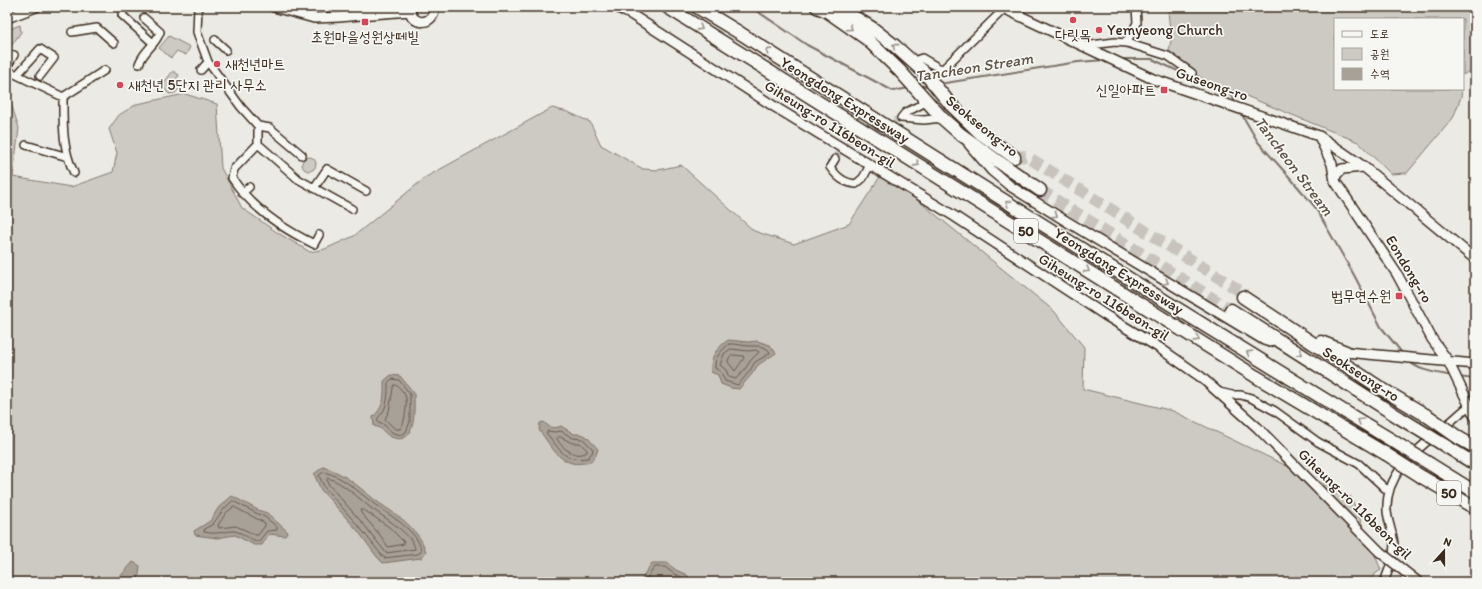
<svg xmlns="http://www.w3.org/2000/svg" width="1482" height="589" font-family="Itim,'Poor Story',sans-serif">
  <rect width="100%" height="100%" fill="#ebeae5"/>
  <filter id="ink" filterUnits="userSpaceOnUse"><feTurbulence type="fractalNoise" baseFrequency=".025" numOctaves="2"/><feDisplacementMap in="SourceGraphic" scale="8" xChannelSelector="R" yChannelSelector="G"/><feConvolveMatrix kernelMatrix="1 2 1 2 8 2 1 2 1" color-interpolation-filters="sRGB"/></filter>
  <g filter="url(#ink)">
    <!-- green -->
    <path fill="#cdcac4" stroke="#847a71" d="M1210 7H1475V67L1463 75V19H1335V89H1462L1461 97 1453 118 1407 173 1391 174 1358 142 1246 96 1206 81 1168 56 1171 40 1168 11Z
      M20 25 21 32 7 52V30Z
      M169 36 190 47 186 55 177 51 171 58 159 48Z
      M173 71 179 75 175 81 181 87 175 93 169 94 165 90 162 85Z
      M7 91 19 128 13 177 71 187 113 172 117 153 109 129 119 115 137 104 185 94 217 104 221 168 242 208 275 231 310 252 325 249 354 236 426 177 552 108 568 112 590 122 601 145 643 169 658 170 681 165 754 231 794 244 849 224 883 172 1054 311 1084 347 1083 389 1173 411 1351 497 1381 570 1375 574 1372 582H7Z
      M302 164a7 7 0 1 1 14 0a7 7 0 1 1-14 0Z"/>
    <!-- water -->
    <path fill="#a8a198" stroke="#7c7167" d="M728 340 748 342 757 341 770 345 776 353 758 365 752 374 739 389 731 388 721 384 718 375 711 372C710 356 716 349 728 340Z
      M391 375 400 376 414 393C414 407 418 448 391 437 384 434 384 428 374 426L373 417C385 405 384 397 384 381Z
      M544 422C549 428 554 429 561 426L574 434H581L586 436 598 449 596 455 591 462C584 463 575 465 569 462 555 457 548 441 539 430L540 423Z
      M323 467C343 472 359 487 375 500 389 510 405 519 416 533 421 539 424 545 426 552L421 558 383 563 377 557 358 531 321 490 314 474Z
      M232 496 258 510 267 513 288 532 285 536 269 534 262 545H254L235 535 217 538 195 535 194 531 210 521 219 507Z
      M133 562 140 566 138 582H111L117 580Z
      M652 563H667L676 570 687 575 691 579 690 582H641L645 573Z"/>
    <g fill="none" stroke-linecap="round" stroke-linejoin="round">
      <!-- shore -->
      <path stroke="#675a4f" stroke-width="1" d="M729 344C736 343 742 346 749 346 756 346 765 345 770 352L769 354 755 362 749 372 738 385 725 381 721 372 715 368C714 357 722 350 729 344Z
        M731 349 748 351 756 350 759 352 751 360 745 369 736 379 729 377 726 370 720 365 724 354Z
        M733 355 743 356 744 358 735 371 728 362 729 358Z
        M392 379 399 380 410 394V422L406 432 401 435 393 433 383 424 377 421C378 416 382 415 384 410 388 402 388 392 388 383Z
        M394 385H396C399 387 403 391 405 395 408 401 405 425 400 429H395L385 419 389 411Z
        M548 431 555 432 561 431 573 438 583 439 593 449 592 453 588 458C562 461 562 451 547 434Z
        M559 437H561L572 443H580L587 450V452C577 459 562 449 557 439Z
        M324 472C343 476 358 492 373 503 386 513 422 533 421 552L418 554 384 558 361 529 325 488 319 476Z
        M328 478C344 483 358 498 371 508 382 516 414 535 415 549L386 553 365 526 329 485 327 480Z
        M233 501 256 513 265 517 277 527V530L267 531 259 541C250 541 243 532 234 531 223 531 218 535 204 532V529L213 524 223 510Z
        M234 507 265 523V526L258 535H256L236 526 219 528 218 525 226 513Z
        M361 510H364L389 527 404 542V544L388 547 380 535 361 513Z
        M645 582 649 575 655 567H665L674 574 684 578 686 582"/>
      <!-- stream -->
      <path stroke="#7c7167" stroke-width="2" d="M751 7 807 45 893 91 909 88
        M1119 59H1152L1232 96 1236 104
        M939 84 1078 62 1105 60
        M919 87 929 85
        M1241 113 1258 142 1292 180 1315 207 1354 275 1381 327 1403 354
        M1408 360C1417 371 1439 373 1452 376
        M1458 377 1475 379"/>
      <!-- street-tunnel -->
      <path stroke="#c8c4bd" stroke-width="7" stroke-dasharray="7 3.5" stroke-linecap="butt" d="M835 159 844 142 901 118"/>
      <!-- secondary-tunnel -->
      <path stroke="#c8c4bd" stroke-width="9" stroke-dasharray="9 4.5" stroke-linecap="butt" d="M1287 345 1320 349"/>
      <!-- highway-tunnel -->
      <path stroke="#c8c4bd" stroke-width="12" stroke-dasharray="12 6" stroke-linecap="butt" d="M1014 157 1026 156 1245 294
        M1040 190 1231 310"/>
      <!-- street casing -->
      <g stroke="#3b2a1e" stroke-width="10">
        <path id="street" d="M124 7 122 15 153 43
          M198 7 197 32 208 62 241 107 258 126 270 128 302 155
          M72 32 97 28 114 43
          M215 40 226 50
          M1126 43 1137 23 1136 7
          M1083 46 1115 42 1127 43 1168 56 1192 73
          M14 55 8 65V71L17 75
          M914 63 919 59 922 58 939 68 943 69 1004 9
          M139 64C143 51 156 45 160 32L144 18
          M201 70 208 62
          M40 76 54 58 40 49 17 75 63 97 105 70
          M63 97C63 124 62 148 74 173
          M921 98 922 104 905 113 901 118 924 120 942 118
          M258 126V144L298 179 352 209
          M258 144 234 169 232 178C251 207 283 229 314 244L319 235
          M26 145 68 157
          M835 159 830 167C837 177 844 183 856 184L863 178 870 165
          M314 188 327 169 366 191
          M242 193 249 187
          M1219 392 1232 395H1241L1251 398 1275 411 1318 442 1359 464 1389 492
          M1384 582C1389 570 1394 557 1394 544 1393 533 1388 522 1387 511 1385 473 1417 450 1443 428 1452 421 1460 413 1469 406"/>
      </g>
      <!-- secondary casing -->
      <g stroke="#3b2a1e" stroke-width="12">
        <path id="secondary" d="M274 7 314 18 339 17 371 14 410 11
          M410 7C409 27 436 26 434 7
          M616 7 632 15 775 107 954 216 1105 315 1158 347 1201 377 1258 428 1380 552
          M1001 7 1153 79 1319 136 1364 167 1475 259
          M7 18 36 7
          M1319 136 1332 164 1335 181 1397 274 1432 339 1448 361 1475 417
          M969 144 992 171 1010 186 1066 221 1264 340 1270 342
          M1335 180 1336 175 1342 169 1364 167
          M1346 352 1475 364
          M1399 567 1418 582"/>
      </g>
      <!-- highway casing -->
      <g stroke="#3b2a1e" stroke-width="15">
        <path id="highway" d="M667 7 1255 376 1386 454
          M697 7 740 33C956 171 1174 308 1393 441
          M817 7 827 11 867 39 900 71 942 118 959 133 999 162 1040 190
          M838 7 872 28 895 46 924 72 951 105 980 133 1014 157
          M1243 297 1382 389 1429 417
          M1231 310 1400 418
          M1321 342 1346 352
          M1459 438 1475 447
          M1444 445 1475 464
          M1430 464 1475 492
          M1422 477 1475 508"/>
      </g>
      <!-- street -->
      <use href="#street" stroke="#f6f6f2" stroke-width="7"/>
      <!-- secondary -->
      <use href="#secondary" stroke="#f6f6f2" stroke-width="9"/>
      <!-- highway -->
      <use href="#highway" stroke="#f6f6f2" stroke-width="12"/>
      <!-- secondary-bridge casing -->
      <g stroke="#3b2a1e" stroke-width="12" stroke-linecap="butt">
        <path id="secondary-bridge" d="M1380 552 1399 567"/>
      </g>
      <!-- highway-bridge casing -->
      <g stroke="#3b2a1e" stroke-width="15" stroke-linecap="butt">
        <path id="highway-bridge" d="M1429 417 1459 438
          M1400 418 1444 445
          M1393 441 1430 464
          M1386 454 1422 477"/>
      </g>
      <!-- secondary-bridge -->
      <use href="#secondary-bridge" stroke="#f6f6f2" stroke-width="9"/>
      <!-- highway-bridge -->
      <use href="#highway-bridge" stroke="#f6f6f2" stroke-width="12"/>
    </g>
    <!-- one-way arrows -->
    <defs><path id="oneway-chevron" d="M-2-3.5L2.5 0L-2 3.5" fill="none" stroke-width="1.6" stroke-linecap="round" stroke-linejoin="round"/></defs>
    <g stroke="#989088">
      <use href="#oneway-chevron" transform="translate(700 28) rotate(32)"/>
      <use href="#oneway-chevron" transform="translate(850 28) rotate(34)"/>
      <use href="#oneway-chevron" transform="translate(895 46) rotate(-139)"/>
      <use href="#oneway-chevron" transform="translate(768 51) rotate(-147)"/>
      <use href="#oneway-chevron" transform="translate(917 164) rotate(32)"/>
      <use href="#oneway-chevron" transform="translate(1008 203) rotate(-148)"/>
      <use href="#oneway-chevron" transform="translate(1055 215) rotate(32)"/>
      <use href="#oneway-chevron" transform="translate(1087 270) rotate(32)"/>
      <use href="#oneway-chevron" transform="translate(1166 282) rotate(31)"/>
      <use href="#oneway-chevron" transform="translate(1197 339) rotate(32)"/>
      <use href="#oneway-chevron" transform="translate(1249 353) rotate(-148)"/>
      <use href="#oneway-chevron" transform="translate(1300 353) rotate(32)"/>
      <use href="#oneway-chevron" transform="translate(1360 421) rotate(-149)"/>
    </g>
  </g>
  <!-- markers -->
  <g fill="#d1495b" stroke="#f6f6f2" stroke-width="1.5">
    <circle cx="1073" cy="20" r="4"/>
    <rect x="361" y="18" width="8" height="8" rx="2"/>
    <circle cx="1099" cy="30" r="4"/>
    <circle cx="217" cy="64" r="4"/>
    <circle cx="120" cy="85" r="4"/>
    <rect x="1160" y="86" width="8" height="8" rx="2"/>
    <rect x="1395" y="292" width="8" height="8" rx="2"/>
  </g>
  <g text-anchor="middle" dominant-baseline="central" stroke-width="3.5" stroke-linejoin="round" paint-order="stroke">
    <!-- shield labels -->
    <g fill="#f6f6f2" stroke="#73675e" stroke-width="1">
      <rect x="1014" y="219" width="24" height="24" rx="3"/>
      <rect x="1437" y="481" width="24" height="24" rx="3"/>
    </g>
    <g font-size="14" font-weight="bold" fill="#3b2a1e">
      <text x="1026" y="231">50</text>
      <text x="1449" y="493">50</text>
    </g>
    <!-- poi labels -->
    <g font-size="15" fill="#3b2a1e" stroke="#f6f6f2" text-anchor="start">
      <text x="1107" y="30">Yemyeong Church</text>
      <text x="1073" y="35" text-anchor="middle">다릿목</text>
      <text x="365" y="37" text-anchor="middle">초원마을성원상떼빌</text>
      <text x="225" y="64">새천년마트</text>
      <text x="128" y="85">새천년 5단지 관리 사무소</text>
      <text x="1156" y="90" text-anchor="end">신일아파트</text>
      <text x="1391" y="296" text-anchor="end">법무연수원</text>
    </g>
    <!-- street labels -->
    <g font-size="15" fill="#3b2a1e" stroke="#f6f6f2">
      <text transform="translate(1212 84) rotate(19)">Guseong-ro</text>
      <text transform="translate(845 100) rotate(32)">Yeongdong Expressway</text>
      <text transform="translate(830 124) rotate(32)">Giheung-ro 116beon-gil</text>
      <text transform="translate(982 126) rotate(39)">Seokseong-ro</text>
      <text transform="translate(1409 269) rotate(59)">Eondong-ro</text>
      <text transform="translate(1119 271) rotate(32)">Yeongdong Expressway</text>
      <text transform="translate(1104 297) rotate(32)">Giheung-ro 116beon-gil</text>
      <text transform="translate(1361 374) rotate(33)">Seokseong-ro</text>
      <text transform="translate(1355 504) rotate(44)">Giheung-ro 116beon-gil</text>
    </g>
    <!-- water labels -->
    <g font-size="16" font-style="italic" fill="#615449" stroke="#f6f6f2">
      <text transform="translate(974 67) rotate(-9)">Tancheon Stream</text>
      <text transform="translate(1294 166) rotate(53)">Tancheon Stream</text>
    </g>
  </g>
  <!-- margin -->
  <rect width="1482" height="589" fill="none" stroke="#f6f6f2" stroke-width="24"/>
  <rect x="12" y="12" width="1458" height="565" fill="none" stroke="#3b2a1e" stroke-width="1.5" filter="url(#ink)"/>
  <!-- legend -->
  <rect x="1334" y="18" width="130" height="72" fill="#f6f6f2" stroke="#aba49d"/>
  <rect x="1342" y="31" width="20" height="6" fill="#f6f6f2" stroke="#aba49d"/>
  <text x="1370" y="38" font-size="12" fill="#3b2a1e">도로</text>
  <rect x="1342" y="48" width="20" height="12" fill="#cdcac4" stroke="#aba49d"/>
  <text x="1370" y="58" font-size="12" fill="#3b2a1e">공원</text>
  <rect x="1342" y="68" width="20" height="12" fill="#a8a198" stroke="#aba49d"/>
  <text x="1370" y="78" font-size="12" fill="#3b2a1e">수역</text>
  <!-- north arrow -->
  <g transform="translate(1444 551) rotate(21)" stroke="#f6f6f2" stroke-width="3" paint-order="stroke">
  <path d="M0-3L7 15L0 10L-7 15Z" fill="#3b2a1e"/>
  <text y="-6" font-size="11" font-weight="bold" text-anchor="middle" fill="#3b2a1e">N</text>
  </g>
</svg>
